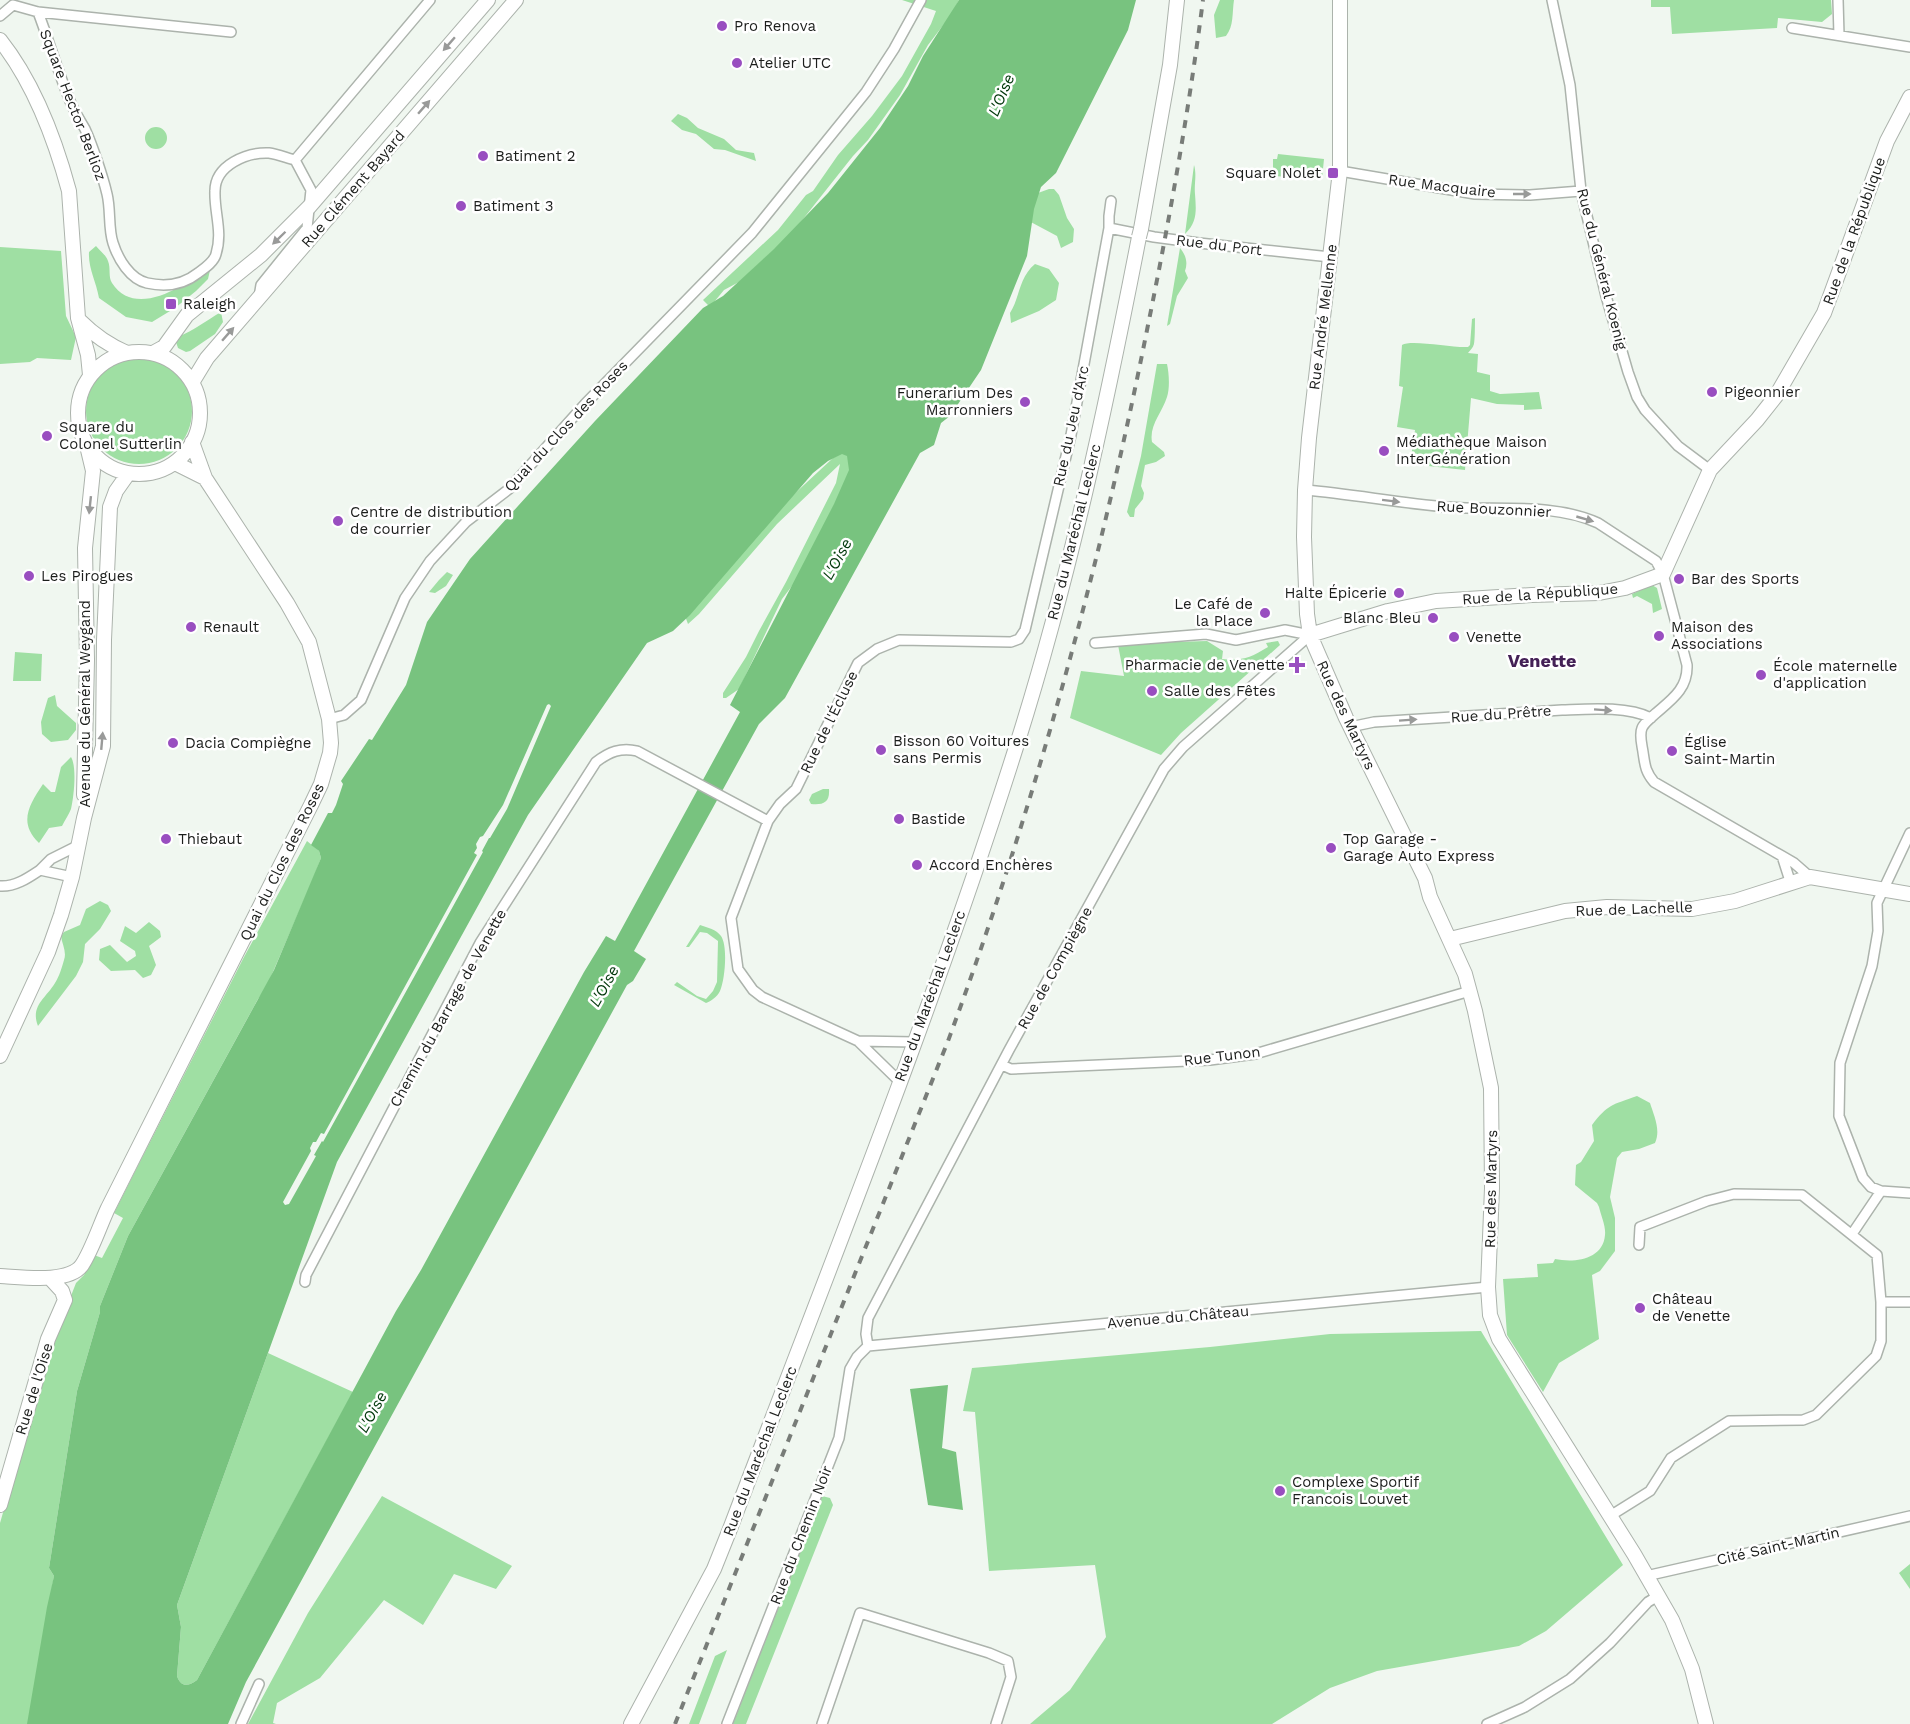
<svg xmlns="http://www.w3.org/2000/svg" width="1910" height="1724" font-family="'Work Sans',sans-serif">
  <rect width="100%" height="100%" fill="#f0f7f0"/>
  <!-- green -->
  <path fill="#9fdfa3" d="M902 0H959L951 15 928 45 900 95 868 140 853 156 792 233 739 282 724 290 710 307 703 300 778 230 806 195 813 191 838 155 872 116 902 76 931 24 936 11Z
    M1220 0H1234C1232 13 1234 26 1226 36L1216 38 1214 15Z
    M1651 0H1831L1832 14 1822 22 1778 18 1777 28 1672 34 1670 7H1651Z
    M678 114 687 118 698 128 724 139 736 150 754 153 756 161 725 150 714 149 696 134 682 130 671 121Z
    M145 138a11 11 0 1 1 22 0a11 11 0 1 1-22 0Z
    M1278 154 1324 159 1322 179 1273 176V159H1277Z
    M1194 165C1197 175 1194 183 1195 194 1196 209 1198 222 1185 234Z
    M1049 189H1054L1059 195 1067 218 1074 229 1073 242 1061 248 1057 236 1027 220 1038 193Z
    M96 246C100 251 106 255 108 261 111 268 108 277 112 283 136 320 187 284 211 266L208 279 196 291 175 308 152 322 126 317 99 298C96 281 88 268 89 252Z
    M0 247 61 251 66 316 76 337 71 360 37 358 30 362 0 364Z
    M1180 248C1186 255 1188 263 1185 271L1188 278 1177 296 1170 324 1167 326Z
    M1035 264 1049 269 1059 283 1056 300 1039 311 1011 323 1010 313C1020 297 1019 277 1035 264Z
    M221 312 223 322 215 334 190 351 186 352 178 348 176 342 178 337C194 330 206 321 221 312Z
    M1475 318C1475 321 1475 341 1474 344 1473 348 1470 350 1468 353L1478 354 1477 372 1490 375V391L1500 394 1539 392 1542 409 1524 410V405L1497 404 1471 398 1465 470 1410 464 1415 430 1397 427 1403 387 1399 386 1402 345C1411 339 1452 348 1468 347L1470 345 1472 319Z
    M86 411a53 53 0 1 1 106 0a53 53 0 1 1-106 0Z
    M1157 364H1167C1169 373 1170 388 1167 397 1162 413 1149 425 1152 442L1164 452 1165 456 1156 462 1145 465 1141 486 1144 493 1143 499 1135 509 1134 517H1130L1127 512 1141 456Z
    M847 453 851 472 795 582 782 599 739 689 726 698H723V693L746 657 759 631 786 582 836 483 840 464 777 524 699 614 688 624 685 616 777 510 833 458 840 454Z
    M447 572 453 575 446 586 435 593 429 592 439 580Z
    M1652 585 1657 588 1662 609 1653 613 1652 604 1637 596 1633 598 1632 594Z
    M1207 641 1223 651 1222 659C1242 661 1250 658 1268 647L1266 643 1278 641 1280 645 1181 733 1161 755 1070 718 1081 671 1124 676 1118 645 1111 644Z
    M15 652 42 654 41 681H13Z
    M55 695 57 706 76 723V730L68 740 51 742 42 734 41 722 48 698Z
    M71 757C77 767 74 796 71 809 69 814 65 820 62 826L49 828 39 843C18 823 29 805 43 784L51 792H55L61 767Z
    M823 789H829C830 803 823 805 811 804L809 800 812 794Z
    M307 841 319 851 321 858 313 879 266 988 258 999 128 1236 100 1306V1312L77 1391 49 1568 54 1576 28 1724H0V1523L51 1347 76 1283 84 1275 94 1255 102 1258 123 1218 114 1213 115 1211 244 957Z
    M100 901 108 905 111 911 100 929 85 944 83 962 76 976 38 1026C30 1006 46 998 55 983 59 977 62 967 64 960 67 952 62 944 61 936L64 932 80 925 86 909Z
    M149 922 160 931 161 937 149 946 156 965 151 975 143 978 135 970 111 971 99 960 100 949 110 945 127 962 136 956 135 951 120 941 125 926 136 933Z
    M700 925C708 928 716 929 721 936 728 946 725 980 720 991 717 997 711 1001 706 1003L674 985 677 982 697 996 706 999 713 991 717 982 718 941 707 933 700 932 689 947H686Z
    M1637 1096 1650 1103C1654 1116 1661 1130 1655 1143L1639 1149 1622 1152 1617 1158 1610 1197 1615 1218V1251L1600 1271 1592 1275 1599 1339 1559 1363 1543 1392 1507 1335 1503 1279 1538 1277 1537 1264 1553 1263 1555 1259C1574 1263 1603 1260 1605 1235 1606 1226 1601 1216 1599 1207L1597 1203 1575 1185 1576 1165 1581 1162 1594 1141 1592 1125C1608 1104 1612 1105 1637 1096Z
    M1481 1331 1623 1565 1546 1631 1519 1646 1377 1671 1330 1688 1272 1724H1030L1070 1690 1106 1637 1095 1565 989 1571 975 1412 963 1411 972 1368 1210 1347 1330 1334Z
    M268 1353 353 1392 197 1680C189 1686 181 1688 177 1676L181 1627 177 1605Z
    M382 1496 512 1566 496 1589 454 1574 423 1625 384 1600 320 1678 277 1703 273 1723 276 1724H248L308 1613Z
    M822 1496 830 1498 833 1505 746 1724H733Z
    M1910 1564V1589L1899 1573Z
    M727 1650 699 1724H689L715 1656Z"/>
  <!-- water -->
  <path fill="#78c37f" fill-rule="evenodd" d="M959 0H1136L1128 30 1056 173 1041 187 1034 209 1027 256 981 370 950 416 941 423 934 445 920 453 785 698 759 724 634 951 646 959 633 981 627 985 246 1682 228 1724H27L47 1607 54 1576 49 1568 77 1391 100 1312V1306L128 1236 274 970 321 858 319 851 311 845 328 813H332L336 805 343 784 341 781 369 739 372 740 406 685 427 622 470 559 595 421 703 308 723 296 774 249 828 193 880 128 908 86 923 56ZM842 454 847 456 849 470 834 504 730 705 740 712 615 941 606 936 584 972 421 1270 396 1311 197 1680C189 1686 181 1688 177 1676L181 1627 177 1605 337 1162 528 815 647 643 673 631 690 615 813 473 828 461ZM549 704 551 706 507 809 490 838H489L482 851 483 852 323 1142 322 1141 314 1155 316 1156 289 1204 285 1205 283 1202 311 1151 310 1148 313 1142H316L321 1133 324 1134 477 855 474 853 477 848 476 844 480 837 483 836 503 805 547 705Z
    M948 1385 942 1448 956 1452 963 1510 928 1505 910 1389Z"/>
  <g fill="none" stroke-linecap="round" stroke-linejoin="round">
    <!-- street casing -->
    <g stroke="#acb3ac" stroke-width="12">
      <path id="street" d="M1552 0 1570 85 1581 191 1606 296 1628 372 1637 397 1645 410 1678 446 1710 470
        M1838 0 1839 35
        M38 12C49 41 58 72 70 101 74 111 80 120 85 129 92 144 103 177 107 194 111 210 108 228 113 243 118 259 130 279 147 283 165 287 183 285 198 273 205 268 214 262 216 254 223 232 214 212 215 191 215 165 247 152 269 153 277 154 287 158 295 160L311 190 307 228 261 285 259 297
        M0 16 13 5 38 12 231 32
        M1792 28 1910 47
        M295 160 430 0
        M1340 171 1475 194 1530 195 1581 191
        M1109 228 1154 237 1199 243 1330 257
        M1305 490C1352 494 1399 503 1447 507 1497 511 1551 502 1598 523L1656 561 1663 574 1687 665C1688 689 1671 700 1655 714 1651 718 1644 723 1642 728 1639 735 1642 745 1643 752 1645 765 1645 771 1654 782L1782 856
        M1095 643 1206 634 1236 640 1285 630 1310 635
        M329 719 344 715 361 700 405 598 430 561 466 522 509 489 585 404 752 233 866 92 894 49 921 0
        M1350 727 1374 722 1562 710C1589 709 1627 706 1651 718
        M1910 833 1877 903 1878 931 1872 966 1840 1063 1839 1116 1863 1178 1871 1187 1881 1191 1910 1193
        M72 877 40 870 51 859 79 845
        M1791 884 1782 856 1794 863 1810 877
        M0 886C15 887 28 878 40 870
        M858 1041 899 1081
        M914 1042 858 1041 762 997 753 990 738 969 731 918 768 821 780 804 796 789 858 663 877 649 899 640 1011 642 1019 639 1025 630 1071 435 1109 228V216L1111 201
        M1002 1065 1011 1069 1210 1060 1255 1054 1470 991
        M1852 1234 1881 1191
        M305 1282 306 1275 480 943 596 762C609 752 621 747 637 751L768 821
        M1881 1302H1910
        M868 1346 866 1334 868 1318 1009 1050 1164 769 1183 747 1310 635
        M868 1346 1488 1287
        M1610 1516 1650 1491 1671 1458 1729 1421 1803 1420 1816 1415 1876 1356 1881 1341V1302L1877 1255 1802 1195 1734 1194 1707 1201 1640 1227 1639 1245
        M1646 1576 1910 1516
        M241 1724 259 1684
        M727 1724 839 1438 850 1369 857 1357 868 1346
        M822 1724 860 1613 989 1653 1008 1661 1011 1677 996 1724
        M1487 1724 1525 1707 1570 1679 1610 1643 1648 1602 1658 1596"/>
    </g>
    <!-- secondary casing -->
    <g stroke="#acb3ac" stroke-width="16">
      <path id="secondary" d="M1340 0V171L1309 438 1305 490 1304 537 1307 614 1310 635 1346 718 1425 878 1430 897 1465 974 1475 1011 1491 1088 1492 1188 1488 1287 1490 1315 1499 1339 1634 1554 1672 1620 1692 1669 1706 1724
        M0 40C34 83 55 139 69 191L78 318 88 355 90 375
        M1141 229 1170 65 1177 0
        M80 321C95 336 108 345 127 353
        M78 413a61 61 0 1 1 122 0a61 61 0 1 1-122 0Z
        M153 353 164 347 187 315 261 255 310 206 488 0
        M193 381 207 358 516 0
        M175 463 205 478
        M1310 635 1388 611 1436 601 1532 595 1599 593 1625 588 1663 574 1710 470 1757 420 1776 396 1824 313 1887 141 1910 97
        M84 795 87 660 85 548 93 471 88 450
        M1450 939 1565 911 1607 907 1692 909 1735 901 1810 877 1910 894
        M0 1056 48 952 61 915 72 877 84 818 103 746 104 640 110 507 116 491 128 474
        M0 1276C21 1277 69 1284 82 1265 92 1250 100 1225 108 1208L311 805 321 784 330 753 331 743 329 719 309 642 287 603 205 478 192 442
        M0 1505 48 1339 65 1300 62 1291 50 1278
        M631 1724 714 1569 730 1529C829 1268 934 1008 1018 741 1070 576 1106 407 1139 237"/>
    </g>
    <!-- street -->
    <use href="#street" stroke="#fff" stroke-width="9"/>
    <!-- secondary -->
    <use href="#secondary" stroke="#fff" stroke-width="14"/>
    <!-- rail -->
    <path stroke="#787c78" stroke-width="4" stroke-dasharray="8 8" stroke-linecap="butt" d="M675 1724 948 1041C1034 808 1100 568 1148 325 1170 217 1189 109 1203 0"/>
    <!-- secondary-bridge casing -->
    <g stroke="#acb3ac" stroke-width="16" stroke-linecap="butt">
      <path id="secondary-bridge" d="M1139 237 1141 229"/>
    </g>
    <!-- secondary-bridge -->
    <use href="#secondary-bridge" stroke="#fff" stroke-width="14"/>
  </g>
  <!-- one-way arrows -->
  <defs><path id="oneway-solid" d="M-6-.8H1V-3.2L6.5 0L1 3.2V.8H-6Z" transform="scale(1.5)"/></defs>
  <g fill="#999a99">
    <use href="#oneway-solid" transform="translate(449 44) rotate(131)"/>
    <use href="#oneway-solid" transform="translate(424 107) rotate(-49)"/>
    <use href="#oneway-solid" transform="translate(1522 194)"/>
    <use href="#oneway-solid" transform="translate(279 238) rotate(136)"/>
    <use href="#oneway-solid" transform="translate(228 334) rotate(-49)"/>
    <use href="#oneway-solid" transform="translate(1391 501) rotate(7)"/>
    <use href="#oneway-solid" transform="translate(90 505) rotate(96)"/>
    <use href="#oneway-solid" transform="translate(1585 519) rotate(16)"/>
    <use href="#oneway-solid" transform="translate(1603 710) rotate(4)"/>
    <use href="#oneway-solid" transform="translate(1408 720) rotate(-4)"/>
    <use href="#oneway-solid" transform="translate(102 741) rotate(-85)"/>
  </g>
  <!-- markers -->
  <g fill="#994ec0" stroke="#fff" stroke-width="2">
    <circle cx="722" cy="26" r="6"/>
    <circle cx="737" cy="63" r="6"/>
    <circle cx="483" cy="156" r="6"/>
    <rect x="1327" y="167" width="12" height="12" rx="3"/>
    <circle cx="461" cy="206" r="6"/>
    <rect x="165" y="298" width="12" height="12" rx="3"/>
    <circle cx="1712" cy="392" r="6"/>
    <circle cx="1025" cy="402" r="6"/>
    <circle cx="47" cy="436" r="6"/>
    <circle cx="1384" cy="451" r="6"/>
    <circle cx="338" cy="521" r="6"/>
    <circle cx="29" cy="576" r="6"/>
    <circle cx="1679" cy="579" r="6"/>
    <circle cx="1399" cy="593" r="6"/>
    <circle cx="1265" cy="613" r="6"/>
    <circle cx="1433" cy="618" r="6"/>
    <circle cx="191" cy="627" r="6"/>
    <circle cx="1659" cy="636" r="6"/>
    <circle cx="1454" cy="637" r="6"/>
    <path d="M1294 656h6v6h6v6h-6v6h-6v-6h-6v-6h6z"/>
    <circle cx="1761" cy="675" r="6"/>
    <circle cx="1152" cy="691" r="6"/>
    <circle cx="173" cy="743" r="6"/>
    <circle cx="881" cy="750" r="6"/>
    <circle cx="1672" cy="751" r="6"/>
    <circle cx="899" cy="819" r="6"/>
    <circle cx="166" cy="839" r="6"/>
    <circle cx="1331" cy="848" r="6"/>
    <circle cx="917" cy="865" r="6"/>
    <circle cx="1640" cy="1308" r="6"/>
    <circle cx="1280" cy="1491" r="6"/>
  </g>
  <g text-anchor="middle" dominant-baseline="central" stroke-width="5" stroke-linejoin="round" paint-order="stroke">
    <!-- poi labels -->
    <g font-size="15" fill="#1c1e1c" stroke="#fff" text-anchor="start">
      <text x="734" y="26">Pro Renova</text>
      <text x="749" y="63">Atelier UTC</text>
      <text x="495" y="156">Batiment 2</text>
      <text x="1321" y="173" text-anchor="end">Square Nolet</text>
      <text x="473" y="206">Batiment 3</text>
      <text x="183" y="304">Raleigh</text>
      <text x="1724" y="392">Pigeonnier</text>
      <text x="1013" y="393" text-anchor="end">Funerarium Des<tspan x="1013" dy="17">Marronniers</tspan></text>
      <text x="59" y="427">Square du<tspan x="59" dy="17">Colonel Sutterlin</tspan></text>
      <text x="1396" y="442">Médiathèque Maison<tspan x="1396" dy="17">InterGénération</tspan></text>
      <text x="350" y="512">Centre de distribution<tspan x="350" dy="17">de courrier</tspan></text>
      <text x="41" y="576">Les Pirogues</text>
      <text x="1691" y="579">Bar des Sports</text>
      <text x="1387" y="593" text-anchor="end">Halte Épicerie</text>
      <text x="1253" y="604" text-anchor="end">Le Café de<tspan x="1253" dy="17">la Place</tspan></text>
      <text x="1421" y="618" text-anchor="end">Blanc Bleu</text>
      <text x="203" y="627">Renault</text>
      <text x="1671" y="627">Maison des<tspan x="1671" dy="17">Associations</tspan></text>
      <text x="1466" y="637">Venette</text>
      <text x="1285" y="665" text-anchor="end">Pharmacie de Venette</text>
      <text x="1773" y="666">École maternelle<tspan x="1773" dy="17">d'application</tspan></text>
      <text x="1164" y="691">Salle des Fêtes</text>
      <text x="893" y="741">Bisson 60 Voitures<tspan x="893" dy="17">sans Permis</tspan></text>
      <text x="1684" y="742">Église<tspan x="1684" dy="17">Saint-Martin</tspan></text>
      <text x="185" y="743">Dacia Compiègne</text>
      <text x="911" y="819">Bastide</text>
      <text x="178" y="839">Thiebaut</text>
      <text x="1343" y="839">Top Garage -<tspan x="1343" dy="17">Garage Auto Express</tspan></text>
      <text x="929" y="865">Accord Enchères</text>
      <text x="1652" y="1299">Château<tspan x="1652" dy="17">de Venette</tspan></text>
      <text x="1292" y="1482">Complexe Sportif<tspan x="1292" dy="17">Francois Louvet</tspan></text>
    </g>
    <!-- street labels -->
    <g font-size="15" fill="#1c1e1c" stroke="#fff">
      <text transform="translate(73 105) rotate(69)">Square Hector Berlioz</text>
      <text transform="translate(1442 186) rotate(7)">Rue Macquaire</text>
      <text transform="translate(353 189) rotate(-49)">Rue Clément Bayard</text>
      <text transform="translate(1854 231) rotate(-70)">Rue de la République</text>
      <text transform="translate(1219 245) rotate(7)">Rue du Port</text>
      <text transform="translate(1602 269) rotate(76)">Rue du Général Koenig</text>
      <text transform="translate(1323 317) rotate(-83)">Rue André Mellenne</text>
      <text transform="translate(566 426) rotate(-47)">Quai du Clos des Roses</text>
      <text transform="translate(1071 426) rotate(-78)">Rue du Jeu d'Arc</text>
      <text transform="translate(1494 509) rotate(3)">Rue Bouzonnier</text>
      <text transform="translate(1074 532) rotate(-76)">Rue du Maréchal Leclerc</text>
      <text transform="translate(1540 594) rotate(-4)">Rue de la République</text>
      <text transform="translate(85 704) rotate(-90)">Avenue du Général Weygand</text>
      <text transform="translate(1501 714) rotate(-4)">Rue du Prêtre</text>
      <text transform="translate(1346 715) rotate(65)">Rue des Martyrs</text>
      <text transform="translate(829 722) rotate(-64)">Rue de l'Écluse</text>
      <text transform="translate(282 862) rotate(-64)">Quai du Clos des Roses</text>
      <text transform="translate(1634 909) rotate(-2)">Rue de Lachelle</text>
      <text transform="translate(1055 968) rotate(-61)">Rue de Compiègne</text>
      <text transform="translate(930 996) rotate(-70)">Rue du Maréchal Leclerc</text>
      <text transform="translate(448 1008) rotate(-61)">Chemin du Barrage de Venette</text>
      <text transform="translate(1222 1056) rotate(-7)">Rue Tunon</text>
      <text transform="translate(1491 1189) rotate(-89)">Rue des Martyrs</text>
      <text transform="translate(1178 1317) rotate(-5)">Avenue du Château</text>
      <text transform="translate(34 1389) rotate(-73)">Rue de l'Oise</text>
      <text transform="translate(760 1451) rotate(-69)">Rue du Maréchal Leclerc</text>
      <text transform="translate(801 1535) rotate(-69)">Rue du Chemin Noir</text>
      <text transform="translate(1778 1546) rotate(-13)">Cité Saint-Martin</text>
    </g>
    <!-- water labels -->
    <g font-size="16" font-style="italic" fill="#00370a" stroke="#fff">
      <text transform="translate(1001 95) rotate(-67)">L'Oise</text>
      <text transform="translate(837 559) rotate(-61)">L'Oise</text>
      <text transform="translate(604 986) rotate(-61)">L'Oise</text>
      <text transform="translate(372 1412) rotate(-61)">L'Oise</text>
    </g>
    <!-- quarter labels -->
    <g font-size="18" font-weight="bold" fill="#442056" stroke="#fff">
      <text x="1542" y="660">Venette</text>
    </g>
  </g>
</svg>
